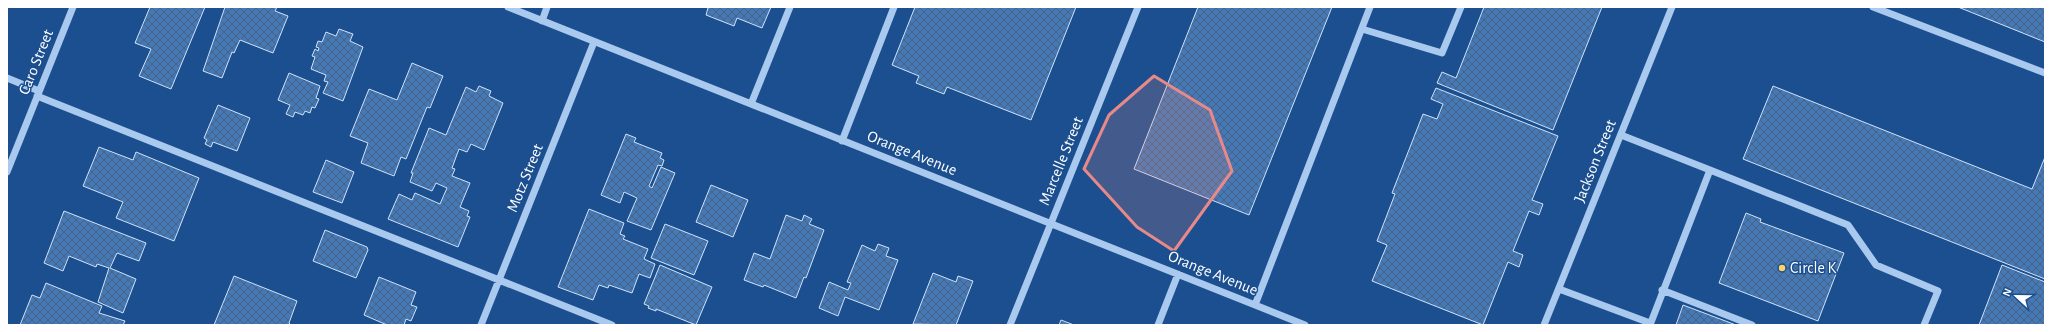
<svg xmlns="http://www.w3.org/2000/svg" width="2052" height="332" font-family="'Alegreya Sans',sans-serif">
  <defs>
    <pattern id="building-cross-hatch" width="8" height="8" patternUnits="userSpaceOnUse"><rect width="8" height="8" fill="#4478b7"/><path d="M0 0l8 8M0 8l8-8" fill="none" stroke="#486282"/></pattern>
  </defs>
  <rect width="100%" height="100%" fill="#1b4f8f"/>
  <!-- building -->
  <path fill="url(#building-cross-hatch)" stroke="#cfe3fa" d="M150 7H205L171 89 139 76 151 49 135 43Z
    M225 7H277L275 11 288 16 273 53 240 40 234 53 232 52 222 78 203 71Z
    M705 7H771L762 28 737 18 734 26 706 15 708 8Z
    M915 7H1076L1031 120 947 87 944 94 916 83 919 76 892 65Z
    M1198 7H1332L1249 215 1134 169Z
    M1484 7H1602L1553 130 1437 83 1442 72 1456 78Z
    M1958 7H2045V42Z
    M339 29 353 34 350 41 363 47 343 101 323 93 328 82 324 81 326 75 311 69 315 57 312 56 315 49 318 51 319 48 316 47 318 41 322 42 326 32 336 36Z
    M412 63 443 76 430 108 427 107 406 159 401 157 394 176 361 163 368 143 350 136 369 89 397 100Z
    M289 73 320 86 316 98 319 99 315 108 312 107 310 113 305 111 303 115 295 112 293 117 286 114 290 105 278 100Z
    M479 86 491 91 489 96 503 103 484 150 471 144 467 152 459 149 452 168 455 169 452 176 470 183 460 207 469 211 467 216 470 217 458 247 388 219 399 194 412 200 415 193 440 204 447 188 436 183 432 191 410 182 413 173H411L429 128 446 135 466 87 476 92Z
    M1773 86 2032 189 2045 157V279L1743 159Z
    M1436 88 1558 136 1532 200 1543 204 1539 215 1529 211 1513 251 1523 255 1519 267 1508 262 1483 325 1372 281 1387 245 1377 241 1395 194 1392 193 1423 114 1437 119 1443 104 1431 99Z
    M218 105 250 118 237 151 213 142 211 147 205 144 207 140 204 138Z
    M626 134 636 138 634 142 662 153 660 158 664 160 662 166 658 165 649 186 652 188 661 167 675 173 651 230 627 221 637 198 624 192 620 203 601 195Z
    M99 147 133 160 136 152 199 178 174 241 116 218 123 202 83 186Z
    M326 160 354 172 342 203 313 192Z
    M711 185 748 200 733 237 696 222Z
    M589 209 624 223 620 234 625 236 623 239 648 249 644 259 655 264 650 278 639 274 632 293 609 285 608 288 599 285 593 300 558 287Z
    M64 211 146 243 139 261 117 253 110 268 136 279 123 313 98 302 109 268 97 264 96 267 69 256 63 271 44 263Z
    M1746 213 1761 219 1760 222 1844 253 1818 321 1719 283Z
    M786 215 802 221 804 215 812 219 809 224 824 230 806 278 804 277 796 298 764 285 763 287 744 280 754 253 770 259Z
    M665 224 708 241 694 275 651 258Z
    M325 230 367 247 368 250 356 278 313 261Z
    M878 244 889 248 886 256 898 260 879 310 845 297 838 316 819 308 829 282 848 290 851 283 847 282 862 245 875 251Z
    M660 265 712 287 696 325 656 309V311L648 308 649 306 644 304Z
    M2002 265 2045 282V325H1979Z
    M933 273 956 282 958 276 973 281 956 325 913 324Z
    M234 276 297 301 289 323 291 325H214Z
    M379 277 416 292 411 305 417 307 411 321 406 319 404 325H387L364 315Z
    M46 283 102 306 99 313 125 321 123 325H20L32 295 40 298Z
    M1683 305 1736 325H1676Z
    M1061 320 1074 325H1059Z"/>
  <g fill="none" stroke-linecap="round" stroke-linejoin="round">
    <!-- minor -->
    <path stroke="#a9c9ee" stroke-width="7" d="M508 7 1305 325
      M1873 7 2045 73
      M542 21 547 7
      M1362 29 1442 53 1461 7
      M7 78 39 91
      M37 96 612 325
      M751 104 790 7
      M1621 135 1710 170 1650 325
      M842 141 894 7
      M1710 170 1848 225 1876 265 1938 291 1924 325
      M7 172 73 7
      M1559 289 1650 323
      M1662 290 1752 325
      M1255 305 1370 7
      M481 325 594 42
      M1010 325 1138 7
      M1158 325 1178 274
      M1544 325 1672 7"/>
  </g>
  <!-- marked area -->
  <path fill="#e88989" fill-opacity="0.2" stroke="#e88989" stroke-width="3" stroke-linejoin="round" d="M1154 76 1210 110 1232 171 1174 251 1137 227 1084 169 1109 115Z"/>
  <!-- markers -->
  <circle fill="#ffd166" stroke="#1b4f8f" stroke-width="1.5" cx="1782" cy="268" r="4"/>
  <g text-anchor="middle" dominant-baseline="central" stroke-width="3" stroke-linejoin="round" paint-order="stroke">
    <!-- street labels -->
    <g font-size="16" fill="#fff" stroke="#1b4f8f">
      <text transform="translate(36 62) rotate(-68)">Caro Street</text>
      <text transform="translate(912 153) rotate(22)">Orange Avenue</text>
      <text transform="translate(1061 161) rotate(-68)">Marcelle Street</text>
      <text transform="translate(1595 161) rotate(-68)">Jackson Street</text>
      <text transform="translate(525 178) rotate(-68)">Motz Street</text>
      <text transform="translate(1213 273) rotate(22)">Orange Avenue</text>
    </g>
    <!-- poi labels -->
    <g font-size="16" fill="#fff" stroke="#1b4f8f" text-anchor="start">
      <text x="1790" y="268">Circle K</text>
    </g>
  </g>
  <!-- border -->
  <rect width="2052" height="332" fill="none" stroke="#ffffff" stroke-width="16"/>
  <!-- north arrow -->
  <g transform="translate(2016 296) rotate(292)" stroke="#1b4f8f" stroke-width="3" paint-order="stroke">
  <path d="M0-3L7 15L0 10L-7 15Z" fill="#ffffff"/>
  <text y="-6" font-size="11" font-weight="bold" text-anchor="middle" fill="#ffffff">N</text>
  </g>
</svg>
